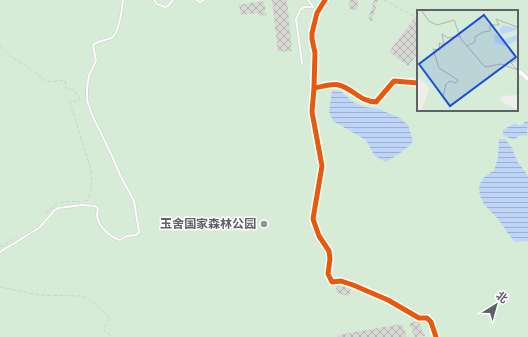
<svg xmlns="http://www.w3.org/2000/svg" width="528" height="337" font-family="'Fira Sans','Noto Sans SC',sans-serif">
  <defs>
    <pattern id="water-rules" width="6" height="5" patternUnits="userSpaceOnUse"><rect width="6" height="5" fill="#bed5f8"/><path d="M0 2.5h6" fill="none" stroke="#9eb0cd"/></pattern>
    <pattern id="building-cross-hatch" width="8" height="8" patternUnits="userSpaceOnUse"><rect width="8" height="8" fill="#d8d8d4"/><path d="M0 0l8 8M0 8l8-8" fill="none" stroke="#b2b3b0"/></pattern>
  </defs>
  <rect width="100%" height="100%" fill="#efefe9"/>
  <!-- park -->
  <path fill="#d6ecd7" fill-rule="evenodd" d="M0 0H528V337H0ZM418 11H517V110H418Z"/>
  <!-- water -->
  <path fill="url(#water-rules)" d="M332 90 342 92 353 102 364 107 379 109 400 118 408 125 413 141C406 150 395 157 385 162L374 155 366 140 333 121 329 112Z
    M526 121 528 122 527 136C522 134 518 136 514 140L503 135V130C509 127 514 121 520 126Z
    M499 139H505L512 148 517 161 528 176V241L516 242C509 237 506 230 501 223 496 216 489 210 484 204 475 190 479 177 494 171L498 157Z"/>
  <!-- building -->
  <path fill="url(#building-cross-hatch)" d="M272 0H287L292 51 278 52Z
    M350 0H358L357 10 349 9Z
    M374 0H378L372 21 368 20Z
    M264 1 266 15 259 16 258 13 241 15 239 5Z
    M415 17 418 19V53L408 66 389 52Z
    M338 285 351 289 349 297 335 292 337 286Z
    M416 321 419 322 425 336 415 337 409 324Z
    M402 324 407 337H337V335Z"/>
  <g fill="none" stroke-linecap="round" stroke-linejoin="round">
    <!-- service casing -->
    <g stroke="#cccdcb" stroke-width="3">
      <path id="service" d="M154 0 157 4 165 7 168 6 173 0
        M196 0 200 2 204 0
        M308 0 317 12
        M302 63 296 19 301 9 305 7H313
        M0 252 39 228 55 210 59 208 82 205 95 206 98 209C97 212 97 214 97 216 98 226 111 238 120 240L127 236 136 235 139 232 134 201 120 175 112 156 92 115 87 100V88L89 75 96 61 93 45C99 40 104 41 111 38 119 35 122 9 123 0"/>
    </g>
    <!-- minor casing -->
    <g stroke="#cccdcb" stroke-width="5">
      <path id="minor" d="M517 75 520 72 528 79
        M314 88C322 87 332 83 339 85 353 89 361 102 376 102L394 81 418 83"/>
    </g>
    <!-- tertiary casing -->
    <g stroke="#cccdcb" stroke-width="6">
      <path id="tertiary" d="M325 0 317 13 312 33V39L315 53 314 88 312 112 322 166 313 219 319 236 329 251 330 259 328 274 332 282 341 281 353 285 388 300 419 318H427L431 322 436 337"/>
    </g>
    <!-- path -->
    <path stroke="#cdd1cf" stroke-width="1" stroke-dasharray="4 2" stroke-linecap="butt" d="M384 0 415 17
      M0 46 12 58 25 65 47 82 65 80 66 88 74 90 79 97V100L70 102 71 106 91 170C92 181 92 190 88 200L83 201
      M46 214C55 202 66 200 80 202
      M0 247 14 239
      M0 287 39 295 83 296 94 303 110 318 103 329 112 337"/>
    <!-- service -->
    <use href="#service" stroke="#fdfdfc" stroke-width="2"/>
    <!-- minor -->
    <use href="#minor" stroke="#fdfdfc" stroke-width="4"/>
    <!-- tertiary -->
    <use href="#tertiary" stroke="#fdfdfc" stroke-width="5"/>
    <!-- rail -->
    <path stroke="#e5e5e5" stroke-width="1.5" stroke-dasharray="1 5" stroke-linecap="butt" d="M366 20 367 29 376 37 379 43 376 50 370 54 362 51 359 47V42L372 0"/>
    <!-- cycleway casing -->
    <g stroke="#fff" stroke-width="8">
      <path id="cycleway" d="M325 0 317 13 312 33V39L315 53 314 88 312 112 322 166 313 219 319 236 329 251 330 259 328 274 332 282 341 281 353 285 388 300 419 318H427L431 322 436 337
        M314 88C322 87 332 83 339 85 353 89 361 102 376 102L394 81 418 83"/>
    </g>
    <!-- cycleway -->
    <use href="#cycleway" stroke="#e8590c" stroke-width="5"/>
  </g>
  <!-- markers -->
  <circle fill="#919395" stroke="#fff" stroke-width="1.5" cx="264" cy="224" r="4"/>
  <g text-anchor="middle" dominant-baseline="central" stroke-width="3" stroke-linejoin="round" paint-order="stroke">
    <!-- poi labels -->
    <g font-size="12" font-weight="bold" fill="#5e6168" stroke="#fff" text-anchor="end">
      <text x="256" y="224">玉舍国家森林公园</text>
    </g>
  </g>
  <!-- overview -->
  <g transform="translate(417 10)">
    <rect width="101" height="101" fill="#efefe9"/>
    <path d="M0 0 68 69 101 73V85L86 86 82 90 101 101H4L14 75Z" fill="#d6ecd7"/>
    <path d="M0 0H101V76H69L27 101 8 73 0 67Z" fill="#d6ecd7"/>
    <path d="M86 15 99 18V20L85 24 82 20ZM77 24 88 29 100 25 101 30 87 36 78 32Z" fill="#bed5f8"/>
    <path fill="none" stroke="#b1b2b1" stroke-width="1" d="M4 0 12 11 20 15 37 10 44 29 68 57 84 54 101 60M49 36 58 32V27L66 22 73 21V15H82L79 9 100 17 101 22M101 60 94 53 101 49M26 87 29 74 33 71 39 73 41 70 22 58 16 39 23 40 22 33 27 35 25 24 31 28 43 26"/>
    <path fill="#1d4ed8" fill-opacity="0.15" stroke="#1d4ed8" stroke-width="2" d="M67 5 99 47 33 96 2 54Z"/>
    <rect width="101" height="101" fill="none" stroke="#5e6168" stroke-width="2"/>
  </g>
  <!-- north arrow -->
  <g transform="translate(496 305) rotate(37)" stroke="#ffffff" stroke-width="3" paint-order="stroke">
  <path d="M0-3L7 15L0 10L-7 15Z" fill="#5e6168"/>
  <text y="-6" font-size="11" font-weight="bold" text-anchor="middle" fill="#5e6168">北</text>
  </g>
</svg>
